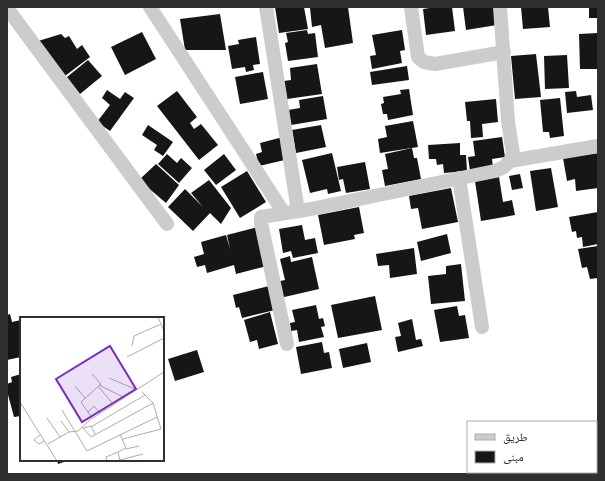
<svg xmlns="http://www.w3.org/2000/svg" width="605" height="481" font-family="'Sofia Sans Condensed','Noto Naskh Arabic',sans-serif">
  <rect width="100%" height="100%" fill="#fff"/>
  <!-- building -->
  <path fill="#161616" d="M275 7H304L308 29 279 33Z
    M318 7H348L353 43 325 48 321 25 312 27 310 8Z
    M436 7H452L455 31 426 35 423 9Z
    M463 7H495L497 25 466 30Z
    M521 7H548L550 27 523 29Z
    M589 7H598V18H589Z
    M220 14 226 50H185L180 19Z
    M307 30 308 34 315 33 318 57 288 61 285 43 288 42 286 33Z
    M402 30 405 50 400 51 402 63 372 69 370 56 376 55 372 35Z
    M142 32 156 59 125 75 111 47Z
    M598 33V69H580L579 34Z
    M61 34 65 38 69 36 77 49 82 45 90 57 61 79 35 42Z
    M256 37 260 64 253 65 254 70 246 72 245 67 232 69 228 46 239 44 238 40Z
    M536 54 541 97 515 99 511 56Z
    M567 55 569 88 545 89 544 56Z
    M88 60 102 76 80 94 67 77Z
    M317 64 322 94 287 99 284 81 291 80 290 68Z
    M407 66 409 80 372 85 370 72Z
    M263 72 268 99 240 104 235 77Z
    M409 89 413 115 388 120 387 114H383L381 104 384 103 383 97 401 94 400 90Z
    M107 90 120 99 125 92 134 98 110 131 97 122 110 105 102 98Z
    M177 91 197 117 190 123 194 129 201 124 218 145 199 160 157 106Z
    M576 91 577 97 591 95 593 110 567 113 565 92Z
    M323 96 327 119 291 125 288 110 300 108 299 100Z
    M560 98 564 136 550 138 549 132H543L540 100Z
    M496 99 498 122 482 124 483 137 471 138 470 121H467L465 102Z
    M413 121 418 147 380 153 378 139 387 137 385 126Z
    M148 125 173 142 163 156 154 150 157 145 142 135Z
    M321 125 326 147 296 153 292 130Z
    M283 137 289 159 259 166 256 154 262 152 260 143Z
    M502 137 505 157 492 159 493 167 470 171 468 157 475 156 473 141Z
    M460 143V155H466L467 171 444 173 443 164 437 165 436 159H429L428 145Z
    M412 148 414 158H417L421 179 385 186 382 170 388 169 385 154Z
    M332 153 341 191 328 194 327 189 310 193 302 160Z
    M598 153V188L576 191 575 179 567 181 563 158Z
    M167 154 177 163 181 158 192 168 179 183 158 164Z
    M224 154 236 170 216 185 204 170Z
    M365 162 370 189 346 193 343 179 339 180 337 167Z
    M156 164 179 185 166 203 139 180Z
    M551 168 558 207 536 211 530 171Z
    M247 171 266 202 240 218 221 187Z
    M520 174 523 188 512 190 509 176Z
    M499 177 503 202 512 200 515 215 481 221 475 181Z
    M209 180 231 208 221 224 210 213 193 231 168 207 185 189 203 207 191 193Z
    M451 188 458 222 422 229 418 208 411 209 409 196Z
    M359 207 364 233 354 235 355 239 324 245 318 215Z
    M598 212V244L583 247 582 237 577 238 576 231 572 232 569 217Z
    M302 225 305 240 315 238 318 253 293 258 291 251 283 253 279 229Z
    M258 227 267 266 236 274 234 265 207 273 205 265 197 267 194 257 204 254 201 242 226 235 230 249 227 235Z
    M447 234 451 253 421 261 417 242Z
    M598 246V278L590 279 587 267 582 268 578 249Z
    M414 248 417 274 390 278 389 265 378 266 376 254Z
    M290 256 291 262 312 257 319 289 280 298 276 282 285 280 280 259Z
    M461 264 465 301 431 304 428 276 446 274V266Z
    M269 286 275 310 242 318 239 307 236 308 233 295Z
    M375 296 382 330 338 338 331 305Z
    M316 305 319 319 323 318 325 326 321 327 324 337 299 342 297 330 291 331 290 323 295 322 292 310Z
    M457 306 459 316 465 315 469 338 440 342 434 310Z
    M270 312 278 344 259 349 257 340 250 342 244 320Z
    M10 314 12 322 21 320V357L7 360V315Z
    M412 319 416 340 421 339 423 346 398 352 395 337 401 336 398 323Z
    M322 342 324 353 329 352 332 368 301 374 296 347Z
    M367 343 371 362 343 368 339 349Z
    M197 350 204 372 175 381 168 359Z
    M21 374V416L14 417 7 391V384L12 382 11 377Z
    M57 460H70L58 464Z"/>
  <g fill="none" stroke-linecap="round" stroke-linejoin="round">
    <!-- minor -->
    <path stroke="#ccc" stroke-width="14" d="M150 7 284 213
      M266 7 298 211
      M411 7 418 57 424 62 435 64 504 52
      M7 8 167 224
      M510 161 598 146
      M459 178 482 327
      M287 344 261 223V217L311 209 495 171 504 167 510 161 513 154 508 121 500 7"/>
  </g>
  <!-- overview -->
  <g transform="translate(20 317)">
    <rect width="144" height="144" fill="#fff"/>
    <path fill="none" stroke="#acacac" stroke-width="1" d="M138 0 144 14M112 29 114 19 141 7M107 40 144 21M89 61 115 72M79 68 103 80M55 69 65 81M78 69 93 87M0 85 37 144M42 93 67 134 137 100M68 95 74 89 80 96M27 101 40 120M73 101 144 55M41 104 49 115M62 110 71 120 133 86M71 110 125 78M63 111 71 109 75 117M21 117 14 123 19 127 24 124M103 122 141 112 133 86 122 75M28 127 49 115 58 114 72 101 61 85 81 67 72 57M106 132 119 129M100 143 123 137M87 144 86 140 98 135M100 144 98 135 106 131 100 117"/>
    <path fill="#7b2cbf" fill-opacity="0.15" stroke="#7b2cbf" stroke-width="2" d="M90 29 116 72 62 105 36 62Z"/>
    <rect width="144" height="144" fill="none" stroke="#2f2f2f" stroke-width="2"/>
  </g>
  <!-- border -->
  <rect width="605" height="481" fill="none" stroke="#2f2f2f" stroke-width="16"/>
  <!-- legend -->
  <rect x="467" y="421" width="130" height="52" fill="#ffffff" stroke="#acacac"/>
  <rect x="475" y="434" width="20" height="6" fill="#cccccc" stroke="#acacac"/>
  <text x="503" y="441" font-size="12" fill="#2f2f2f">طريق</text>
  <rect x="475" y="451" width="20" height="12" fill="#161616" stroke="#acacac"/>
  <text x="503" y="461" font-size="12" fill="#2f2f2f">مبنى</text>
</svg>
